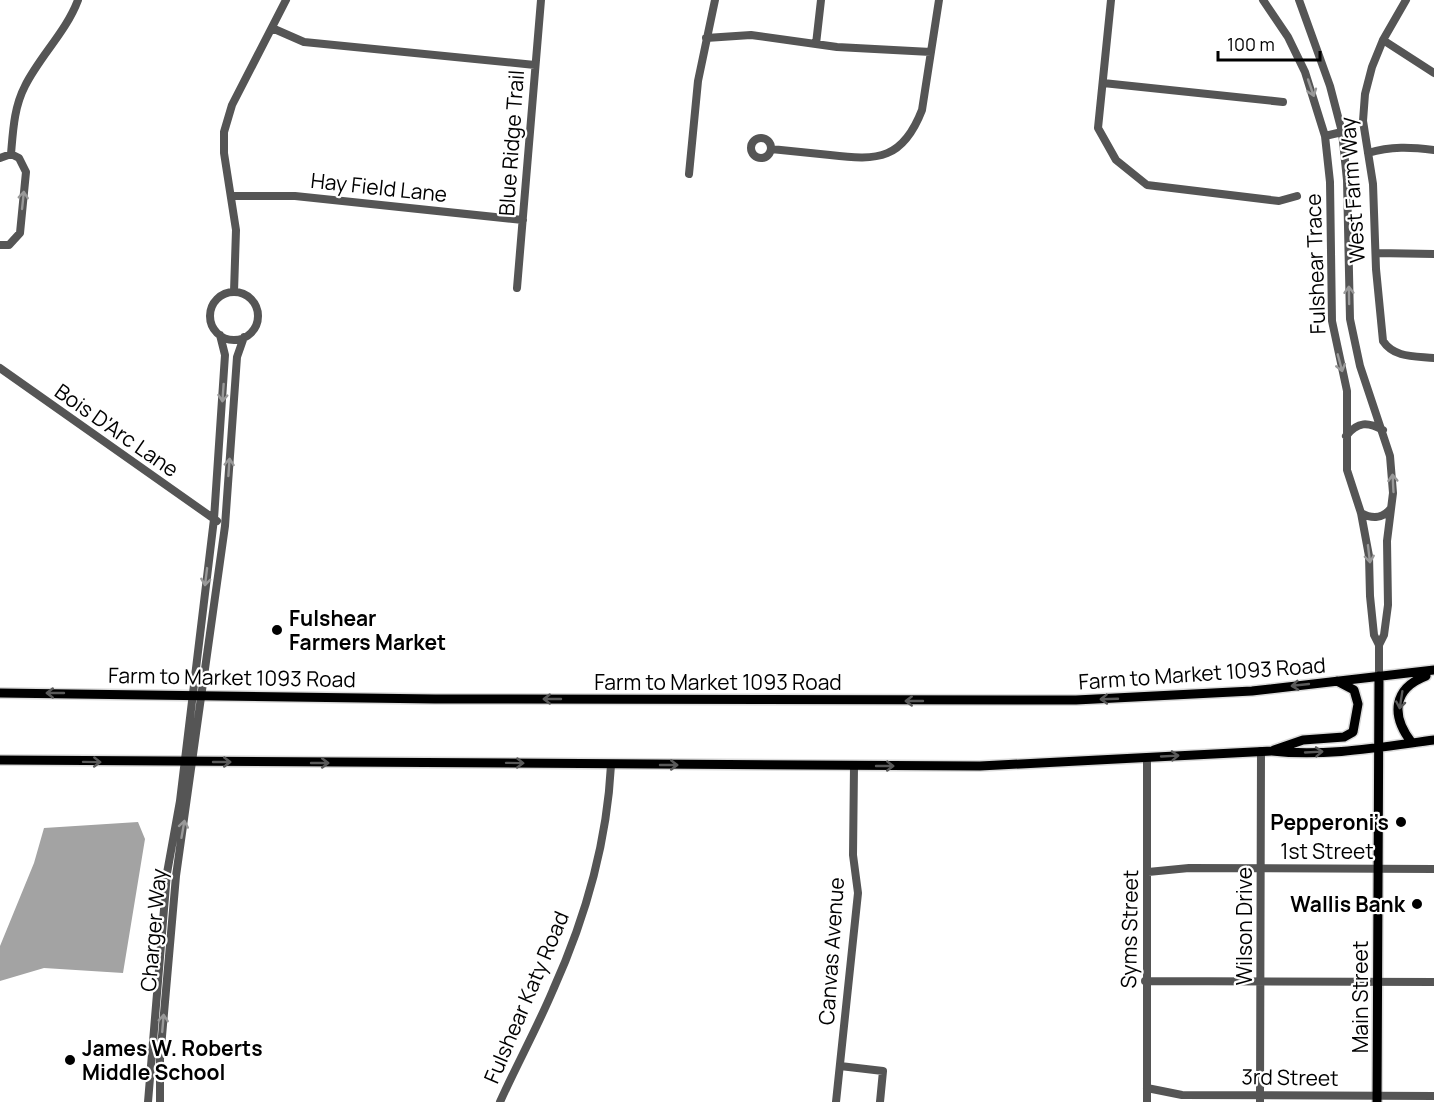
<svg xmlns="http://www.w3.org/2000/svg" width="1434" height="1102" font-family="Manrope,sans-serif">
  <rect width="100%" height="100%" fill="#fff"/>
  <!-- water -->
  <path fill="#a3a3a3" d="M138 822 145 839 123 973 44 968 0 981V946L34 863 44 828Z"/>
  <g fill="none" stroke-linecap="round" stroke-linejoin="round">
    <!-- major casing -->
    <g stroke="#dbdbdb" stroke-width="12">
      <path id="major" d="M0 693 435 699 1076 700 1252 691 1434 670
        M1412 743C1391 716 1392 689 1426 676
        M1274 750 1303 740 1344 737 1353 732 1358 704 1354 690 1337 681
        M0 760 980 766 1272 751C1325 757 1381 747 1434 740
        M1377 1102 1379 676"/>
    </g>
    <!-- minor -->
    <path stroke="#555" stroke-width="8" d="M1111 0 1098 128 1116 160 1147 185 1279 201 1297 196
      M1263 0 1288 37 1305 72 1325 136 1330 182 1332 321 1347 391V470L1361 513 1369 556 1370 596 1374 635 1379 645V676
      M1299 0 1330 86 1342 132 1347 180 1350 319 1360 366 1390 456 1393 493 1387 541 1388 605 1384 635 1379 645
      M1406 0 1383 40 1372 67 1365 94 1363 121 1373 184 1376 269 1383 341C1394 358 1415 356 1434 358
      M272 28 304 42 535 65
      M706 38 751 35 837 47 931 52
      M1383 40 1434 73
      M816 44 821 0
      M1103 83 1283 102
      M1325 136 1342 132
      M751 148a10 10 0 1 1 20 0a10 10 0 1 1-20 0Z
      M771 149C791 151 811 153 830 155 879 161 903 159 922 110L939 0
      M1368 153C1391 146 1411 147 1434 150
      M11 154C13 131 14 107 25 86 40 56 66 32 78 0
      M0 158 11 154 19 158 26 172 20 233 9 245H0
      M689 174 698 81 715 0
      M231 196H295L523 220
      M1376 253 1434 254
      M517 288 541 0
      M234 292 236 230 224 153V132L232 105 286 0
      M210 316a24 24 0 1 1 48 0a24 24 0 1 1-48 0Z
      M0 368 217 521
      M1346 436C1358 421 1368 422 1383 430
      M1361 513C1372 519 1383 519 1391 508
      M1148 872 1189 868 1434 869
      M1145 981 1434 982
      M840 1066 883 1071 880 1102
      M1147 1088 1182 1095 1434 1096
      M148 1102 167 873 180 801 214 519 225 355 220 335
      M160 1102V1059L176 876 225 526 237 357 244 337
      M500 1102C517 1064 537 1028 553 990 585 919 607 843 611 765
      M836 1102 858 893 853 855 854 766
      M1147 1102V758
      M1260 1102 1261 751"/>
    <!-- major -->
    <use href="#major" stroke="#000" stroke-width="9"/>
  </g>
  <!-- one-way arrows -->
  <defs><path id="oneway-shaft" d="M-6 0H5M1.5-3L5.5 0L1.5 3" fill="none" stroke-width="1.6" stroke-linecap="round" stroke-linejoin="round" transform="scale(1.5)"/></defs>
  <g stroke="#999">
    <use href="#oneway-shaft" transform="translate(1311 88) rotate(71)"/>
    <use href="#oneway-shaft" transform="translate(23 200) rotate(-84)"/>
    <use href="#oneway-shaft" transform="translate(1349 295) rotate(-91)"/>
    <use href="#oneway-shaft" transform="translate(1340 363) rotate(75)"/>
    <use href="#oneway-shaft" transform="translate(223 393) rotate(94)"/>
    <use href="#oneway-shaft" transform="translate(229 467) rotate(-86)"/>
    <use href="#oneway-shaft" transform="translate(1393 483) rotate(-93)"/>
    <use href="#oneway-shaft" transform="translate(1369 554) rotate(83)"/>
    <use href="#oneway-shaft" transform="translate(206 577) rotate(97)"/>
    <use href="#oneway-shaft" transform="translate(183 829) rotate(-80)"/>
    <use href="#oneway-shaft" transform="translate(163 1023) rotate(-85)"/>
  </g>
  <g stroke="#595959">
    <use href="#oneway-shaft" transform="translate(1300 685) rotate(174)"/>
    <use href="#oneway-shaft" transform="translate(55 693) rotate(-180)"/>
    <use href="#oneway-shaft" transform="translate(552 699) rotate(-180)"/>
    <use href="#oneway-shaft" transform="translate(1109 699) rotate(178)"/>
    <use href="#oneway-shaft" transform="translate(1401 700) rotate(99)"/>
    <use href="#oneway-shaft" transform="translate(914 701) rotate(180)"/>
    <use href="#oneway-shaft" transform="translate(1314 752) rotate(-3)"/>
    <use href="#oneway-shaft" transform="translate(1170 756) rotate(-3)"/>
    <use href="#oneway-shaft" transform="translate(92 762) rotate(1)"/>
    <use href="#oneway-shaft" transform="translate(222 762)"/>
    <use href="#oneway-shaft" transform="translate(320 763)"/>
    <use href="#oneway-shaft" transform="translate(515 763) rotate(1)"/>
    <use href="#oneway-shaft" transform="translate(669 765)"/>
    <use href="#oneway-shaft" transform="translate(885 766)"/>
  </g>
  <!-- markers -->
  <g fill="#000" stroke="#fff" stroke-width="2">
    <circle cx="277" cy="630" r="6"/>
    <circle cx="1401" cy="822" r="6"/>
    <circle cx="1417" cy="904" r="6"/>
    <circle cx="70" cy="1060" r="6"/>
  </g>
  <g text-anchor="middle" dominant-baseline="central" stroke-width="4.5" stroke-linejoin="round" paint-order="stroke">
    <!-- street labels -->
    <g font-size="21" fill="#000" stroke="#fff">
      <text transform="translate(511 143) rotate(-86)">Blue Ridge Trail</text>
      <text transform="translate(379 187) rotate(6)">Hay Field Lane</text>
      <text transform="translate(1352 190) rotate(-94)">West Farm Way</text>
      <text transform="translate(1315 264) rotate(-92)">Fulshear Trace</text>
      <text transform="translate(117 430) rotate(35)">Bois D'Arc Lane</text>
      <text transform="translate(1202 673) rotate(-4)">Farm to Market 1093 Road</text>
      <text transform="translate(232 677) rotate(1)">Farm to Market 1093 Road</text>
      <text x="718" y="682">Farm to Market 1093 Road</text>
      <text x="1327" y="851">1st Street</text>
      <text transform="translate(1244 926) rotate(-90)">Wilson Drive</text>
      <text transform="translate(1129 929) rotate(-89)">Syms Street</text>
      <text transform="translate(153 930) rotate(-85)">Charger Way</text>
      <text transform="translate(831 951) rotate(-86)">Canvas Avenue</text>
      <text transform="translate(526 997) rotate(-67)">Fulshear Katy Road</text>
      <text transform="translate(1360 997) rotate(-90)">Main Street</text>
      <text transform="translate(1290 1077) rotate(1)">3rd Street</text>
    </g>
    <!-- poi labels -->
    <g font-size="21" font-weight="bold" fill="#000" stroke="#fff" text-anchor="start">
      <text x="289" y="618">Fulshear<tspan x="289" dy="24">Farmers Market</tspan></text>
      <text x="1389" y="822" text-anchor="end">Pepperoni’s</text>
      <text x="1405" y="904" text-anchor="end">Wallis Bank</text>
      <text x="82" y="1048">James W. Roberts<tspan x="82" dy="24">Middle School</tspan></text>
    </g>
  </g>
  <!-- scale -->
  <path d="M1218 51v9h102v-9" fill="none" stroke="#000000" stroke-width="3"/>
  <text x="1227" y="51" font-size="18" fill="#000000" stroke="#ffffff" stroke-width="4.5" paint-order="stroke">100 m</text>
</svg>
